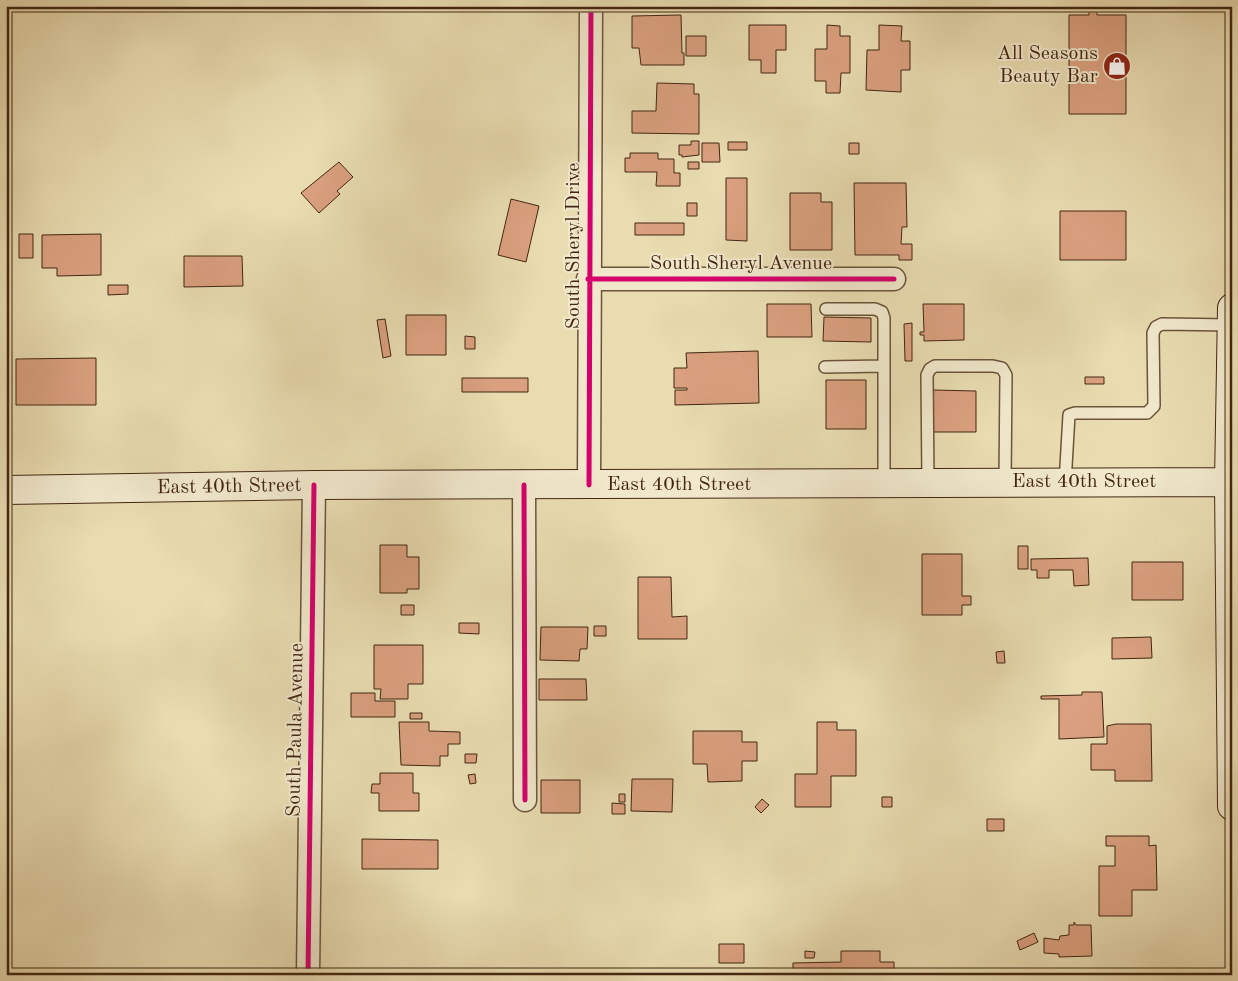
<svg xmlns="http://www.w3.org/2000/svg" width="1238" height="981" font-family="'Old Standard TT',serif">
  <rect width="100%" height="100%" fill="#e9dcb1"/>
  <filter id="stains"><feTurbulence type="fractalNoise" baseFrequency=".004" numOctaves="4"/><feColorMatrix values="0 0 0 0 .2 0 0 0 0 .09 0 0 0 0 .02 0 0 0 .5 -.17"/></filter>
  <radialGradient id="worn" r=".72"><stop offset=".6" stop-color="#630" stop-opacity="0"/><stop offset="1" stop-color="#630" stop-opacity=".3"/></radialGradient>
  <!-- building -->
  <path fill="#daa07f" stroke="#432612" d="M1089 9H1097V15H1126V114H1069V15H1089Z
    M681 15 682 53H684V65H641L639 48H632V16Z
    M749 25H786V50H776V73H761V60H749Z
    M827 25 840 26V36H850V73H841L840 93H826V81H815V49H827Z
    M879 25 902 26 901 41H910V70H901V92L866 90 867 50H879Z
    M686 36H706V56H686Z
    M657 83 694 84V94H699V134L632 133V111H656Z
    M691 141H699V155L682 157V155H679V145H691Z
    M728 142H747V150H728Z
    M702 143H719L720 162H702Z
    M849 143H859V154H849Z
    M630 153H658V159H674V173H680V186H656L657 172H625V158H630Z
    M339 162 353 177 337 191 340 194 319 213 301 193Z
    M688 162H699V169H688Z
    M726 178H747V241L726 240Z
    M854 183H906L907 227H902L901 244H912V260H899V255H855Z
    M790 193H821V202H832V250H790Z
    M511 199 539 206 526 262 498 255Z
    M687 203H697V216H687Z
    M1060 211H1126V260H1060Z
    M635 223H684V235H635Z
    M19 234H33V258H19Z
    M101 234V275L57 276V268H42V235Z
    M184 256H242L243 286 184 287Z
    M108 285H128V294L108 295Z
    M767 304H811L812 337H767Z
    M923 304H964V340L924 341V335H920V332H924Z
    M406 315H446V355H406Z
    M824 317 871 318V342L823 341Z
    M385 319 391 356 383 358 377 320Z
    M912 323V361H905L904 324Z
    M465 336 475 337V349H465Z
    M758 351 759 403 675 405V390H687V388H674V368H687L686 353Z
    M96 358V405H16V359Z
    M1085 377H1104V384H1085Z
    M462 378H528V392H462Z
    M826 380H866V429H826Z
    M933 390 976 391V432H933Z
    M380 545H407V557H419V589H407V593H380Z
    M1018 546H1028V569H1018Z
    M922 554H962V596H971V605H962V615H922Z
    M1088 558 1089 585 1074 586 1073 570H1049V578H1037V570H1031V559Z
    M1132 562H1183V600H1132Z
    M638 577H671L672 617 687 616V639H638Z
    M401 605H414V615H401Z
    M459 623H479V634L459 633Z
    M594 626H606V636H594Z
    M541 627H588L587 649H580L579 661 540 660Z
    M1151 637 1152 658 1112 659V638Z
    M374 645H423V684H408V699H380L381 689H374Z
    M1004 651 1005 663H997L996 652Z
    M539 679H586L587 700H539Z
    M1082 692H1102L1104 737 1059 739V699H1041V696L1082 695Z
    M351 693H375V701H395V717H351Z
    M410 713H422V719H410Z
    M399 722H429V731L460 732V744H448V756H440V766L401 765Z
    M817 722H837V730H856V776H831V807H795V774H817Z
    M1116 724H1151L1152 781H1115V770H1091V744H1107V726Z
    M693 731H742V742H757V761H742V781L708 782 707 764H693Z
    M465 754H477L476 763H465Z
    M380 773H413V793H419V811H379V793H371L372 784H380Z
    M475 774 476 783 470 784 468 775Z
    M632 779H673L672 812 631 811Z
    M541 780H580V813H541Z
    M619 794H625V802H619Z
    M882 797H892V807H882Z
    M762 799 769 805 761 813 755 807Z
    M612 803 625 804V814H612Z
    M987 819H1004V831H987Z
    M1106 836H1149V846L1156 845 1157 890H1132V916H1099V866H1115V846H1106Z
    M362 839 438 840V869H362Z
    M1074 922 1076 925H1091L1092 956 1059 957V954L1044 953V938L1059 940 1060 936 1069 935V925H1074Z
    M1034 933 1038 942 1020 950 1017 941Z
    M719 944H744V963H719Z
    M805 951 815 952 814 958H805Z
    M841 951H880V962H894V975H793V963L841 962Z
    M540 972V975H521V973Z"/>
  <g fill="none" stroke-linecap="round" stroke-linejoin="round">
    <!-- lane casing -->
    <g stroke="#6c543a" stroke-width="14">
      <path id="lane" d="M826 309H875L882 312 884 318V483
        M825 367 884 366
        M928 483 927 375 930 369 935 366H993L1002 368 1006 375 1005 482
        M1065 483 1069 415 1075 413H1147L1154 406 1153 333 1156 327 1162 324 1232 325"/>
    </g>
    <!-- street casing -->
    <g stroke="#6c543a" stroke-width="25">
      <path id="street" d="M588 279H894
        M524 485 525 800
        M589 485 591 6
        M308 975 314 485"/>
    </g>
    <!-- secondary casing -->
    <g stroke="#432612" stroke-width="30">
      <path id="secondary" d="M1232 308 1229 482 1232 806
        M6 490 314 485 1232 482"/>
    </g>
    <!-- lane -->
    <use href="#lane" stroke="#f1e8cc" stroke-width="11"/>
    <!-- street -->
    <use href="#street" stroke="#f1e8cc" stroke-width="22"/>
    <!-- secondary -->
    <use href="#secondary" stroke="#f1e8cc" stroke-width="28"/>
    <!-- cycleway casing -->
    <g stroke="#f1e8cc" stroke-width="8">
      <path id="cycleway" d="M588 279H894
        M1232 482H1229L1232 806
        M524 485 525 800
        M589 485 591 6
        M308 975 314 485"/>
    </g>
    <!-- cycleway -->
    <use href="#cycleway" stroke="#d6006c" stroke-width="5"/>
  </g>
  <!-- icons -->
  <defs>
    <g id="shop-disc" transform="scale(1.4375)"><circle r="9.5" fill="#8f2418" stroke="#f1e8cc"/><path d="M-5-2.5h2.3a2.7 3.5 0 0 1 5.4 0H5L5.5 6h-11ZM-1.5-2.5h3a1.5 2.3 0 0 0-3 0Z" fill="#fff"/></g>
  </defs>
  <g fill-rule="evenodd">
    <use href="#shop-disc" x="1117" y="66"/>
  </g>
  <g text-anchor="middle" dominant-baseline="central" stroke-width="4" stroke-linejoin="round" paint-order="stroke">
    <!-- poi labels -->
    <g font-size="20" fill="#432612" stroke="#f1e8cc" text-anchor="end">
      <text x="1098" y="54">All Seasons<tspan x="1098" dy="23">Beauty Bar</tspan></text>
    </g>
    <!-- street labels -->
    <g font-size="20" fill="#432612" stroke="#f1e8cc">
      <text transform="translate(574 246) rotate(-90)">South Sheryl Drive</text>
      <text x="741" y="264">South Sheryl Avenue</text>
      <text x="1084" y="482">East 40th Street</text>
      <text x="679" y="485">East 40th Street</text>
      <text transform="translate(229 487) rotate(-1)">East 40th Street</text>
      <text transform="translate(296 730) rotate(-89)">South Paula Avenue</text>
    </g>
  </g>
  <!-- margin -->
  <rect width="1238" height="981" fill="none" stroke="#e9dcb1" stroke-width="25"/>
  <rect x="8" y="8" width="1223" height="966" fill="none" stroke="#432612" stroke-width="2.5"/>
  <rect x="12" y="12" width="1213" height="956" fill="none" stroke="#432612"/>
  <rect width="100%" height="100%" filter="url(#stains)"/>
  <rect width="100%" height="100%" fill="url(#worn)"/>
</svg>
